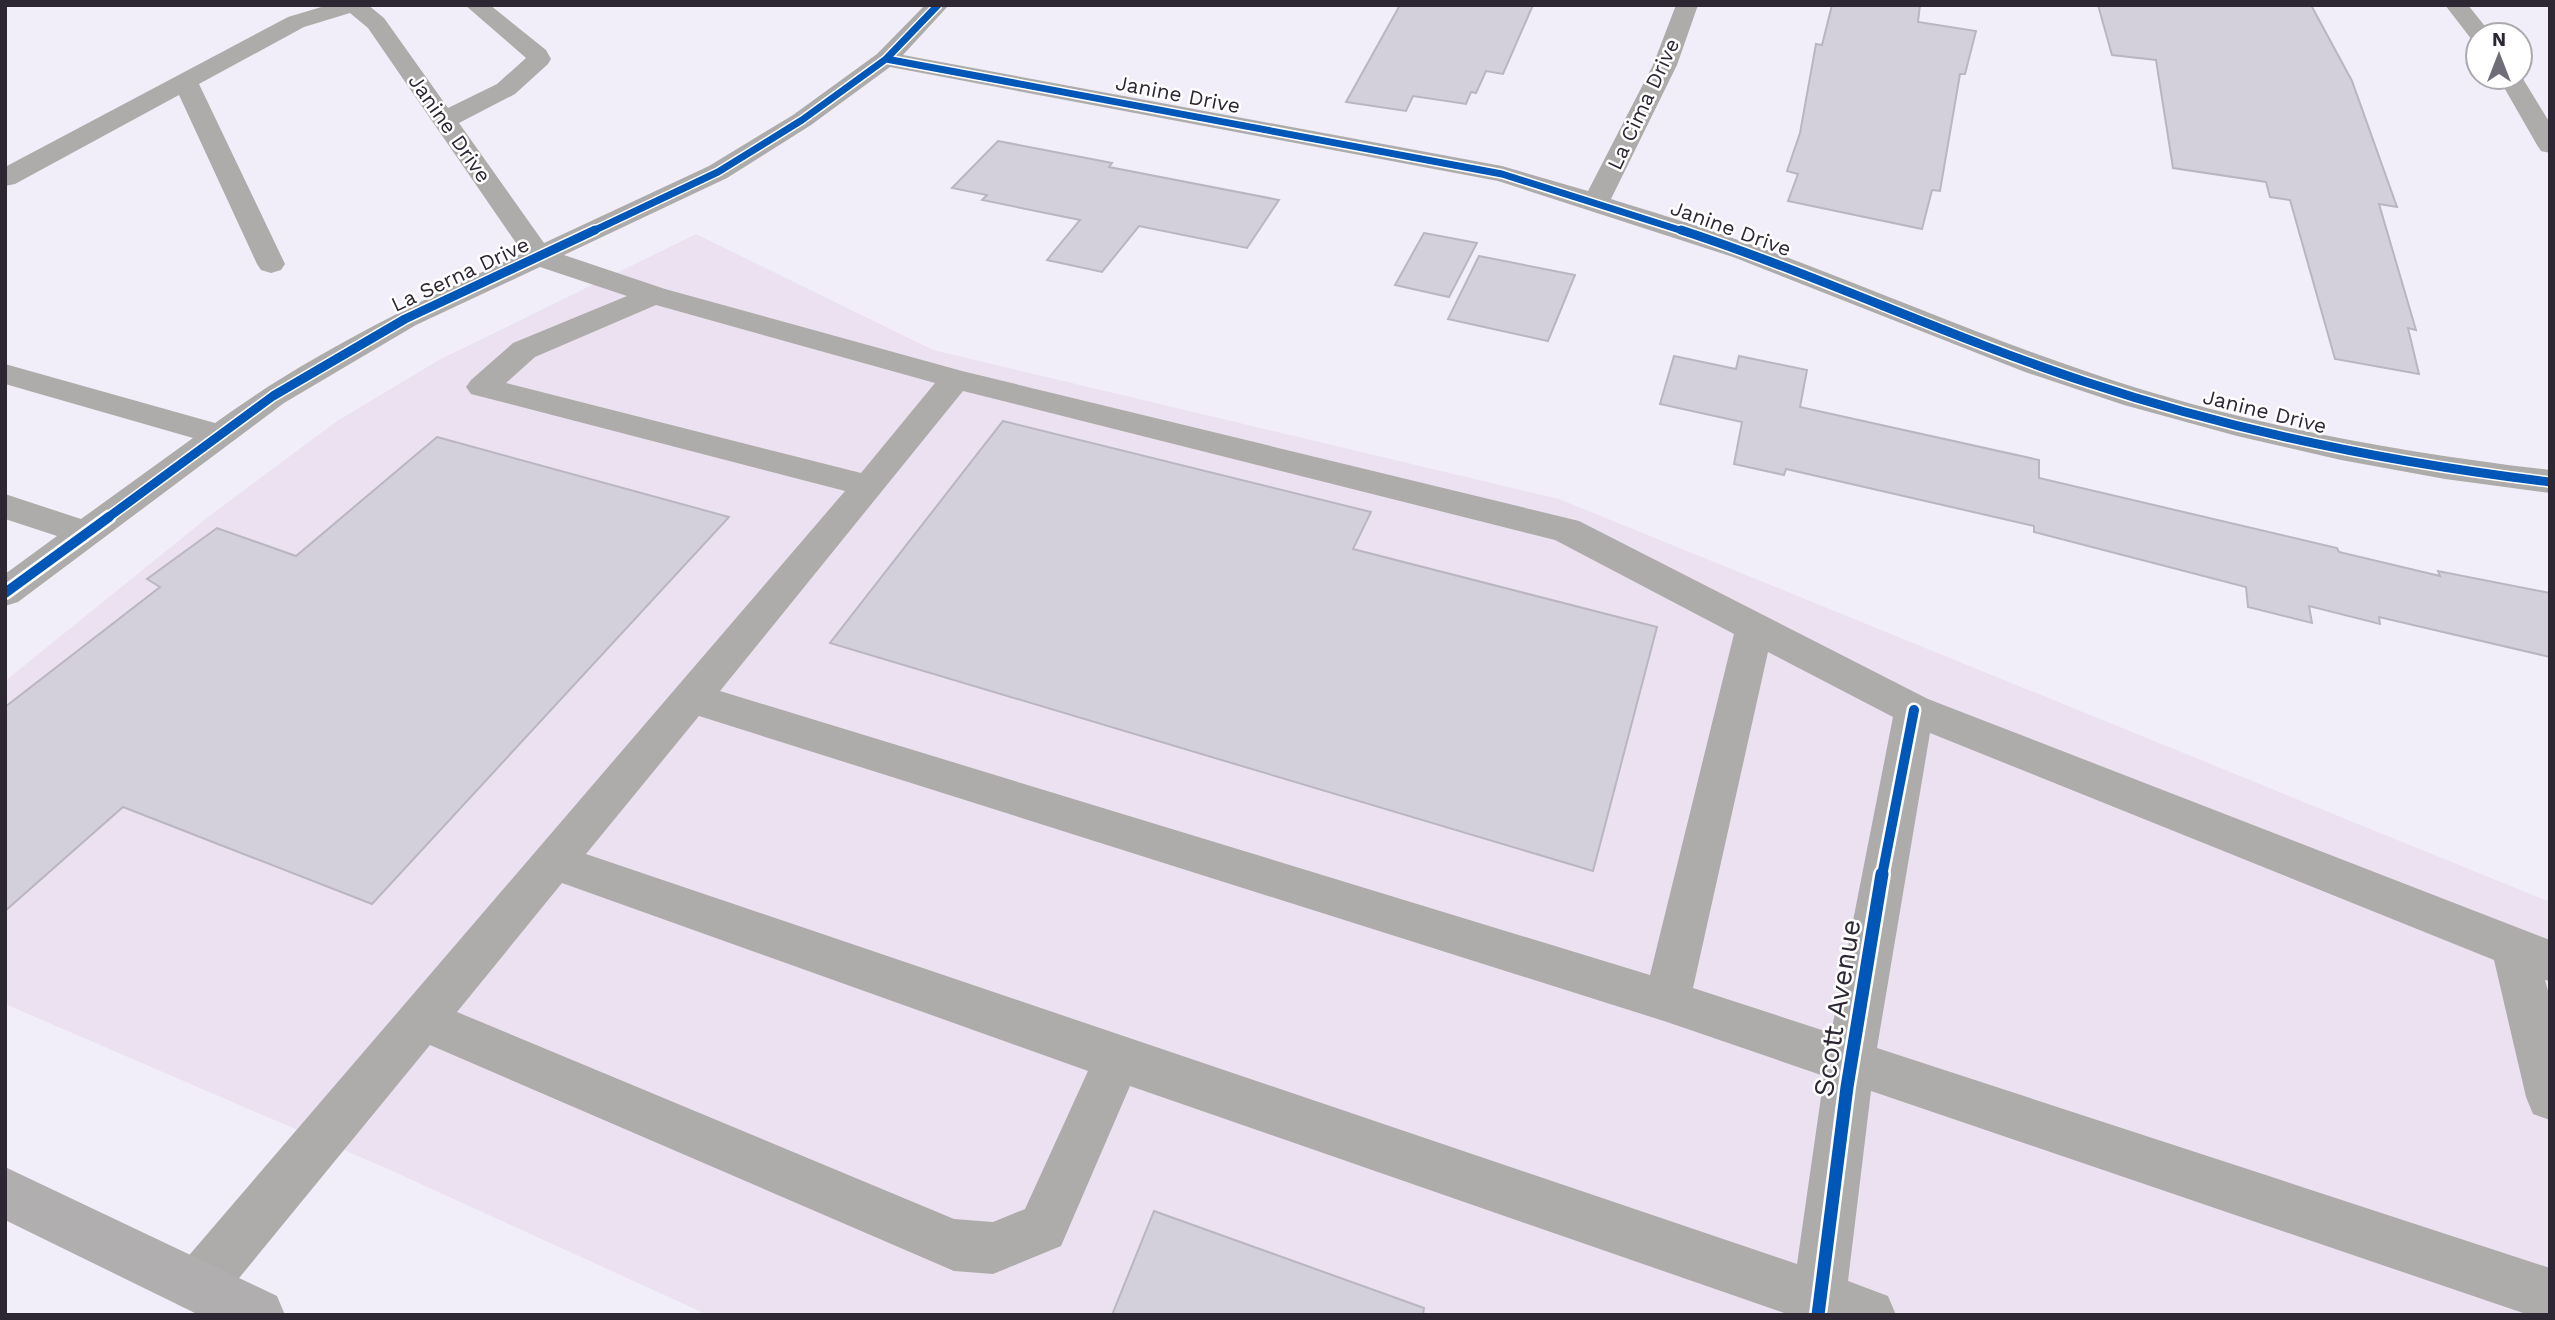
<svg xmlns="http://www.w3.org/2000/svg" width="2555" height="1320" font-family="'Work Sans',sans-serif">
  <rect width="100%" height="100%" fill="#f2eef9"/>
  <!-- commercial -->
  <path fill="#ece1f0" d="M696 234 933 350 1559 499 2550 902V1315H708L388 1169 5 1004V681L208 517 337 421 439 360Z"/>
  <!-- building -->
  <path fill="#d3cfdb" stroke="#bab6c1" stroke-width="2" d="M1400 5H1533L1503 74 1486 71 1476 93 1471 92 1466 104 1413 96 1406 111 1346 102Z
    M1832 5H1920L1918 22 1976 31 1965 74H1960L1940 191 1932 190 1922 229 1788 201 1798 174 1787 171 1800 133 1816 44 1822 45Z
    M2098 5H2311L2352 81 2397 207 2379 204 2416 330 2408 328 2419 374 2335 359 2290 200 2270 197 2266 182 2173 168 2156 60 2112 55Z
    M998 141 1112 163 1109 167 1279 200 1247 248 1139 226 1102 272 1047 260 1080 220 982 200 987 195 952 188Z
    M1424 233 1477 243 1449 297 1395 285Z
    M1479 256 1575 275 1548 341 1448 319Z
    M1674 356 1736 369 1739 356 1807 370 1800 407 2039 460V478L2337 548 2339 552 2440 576 2438 571 2550 593V657L2379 617 2380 624 2309 606 2312 623 2248 607 2246 587 2034 532V526L1786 469 1784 475 1734 464 1742 422 1660 404Z
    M1003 421 1371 512 1353 549 1657 627 1593 871 830 643Z
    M437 437 729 517 372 904 123 807 5 911V707L160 587 147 579 217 528 296 556Z
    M1154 1211 1424 1308 1423 1315H1112Z"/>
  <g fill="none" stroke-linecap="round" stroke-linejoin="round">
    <!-- minor -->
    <path fill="#aeacaa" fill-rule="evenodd" d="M328 5H368L384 18 448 108 497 84 526 58 465 5H490L546 50 551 59 548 64 515 94 459 123 544 243 709 166 793 115 877 54 925 5H949L903 55 1502 166 1588 191 1653 65 1676 5H1698L1677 65 1611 199C1676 219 1739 239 1802 263 1899 300 1995 341 2094 374 2241 424 2396 452 2550 470V493L2445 479 2341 460 2237 436 2124 405 2025 372 1733 257 1498 181 890 67 811 125 727 178 564 255 665 289 962 371 1579 521 1928 699 2550 940V981L2545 980 2550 998V1120L2533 1114 2526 1097 2494 960 1930 733 1877 1048 2550 1268V1315H2529L1871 1091 1848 1281 1888 1296 1896 1315H1790L1130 1086 1061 1246 993 1274 954 1271 430 1045 217 1305 198 1313 179 1305 171 1286 179 1267 845 491 471 394 466 387 471 380 513 343 627 296 540 267 416 325 284 403 18 602 5 606V574L57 536 5 519V494L81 519 193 438 5 384V364L215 423C310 354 416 303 523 253L368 28 350 13 304 27 199 84 285 264 281 270 271 273 261 270 257 264 179 95 15 184 5 186V167L288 17ZM656 305 935 383 861 473 506 383 535 357ZM963 391 1555 540 1734 634 1650 975 720 691ZM1768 652 1893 717 1831 1033 1693 988ZM699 716 1667 1022 1824 1076 1797 1264 586 854ZM562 883 1088 1071 1025 1209 993 1222 954 1219 457 1012Z
      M2445 5H2468L2492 35H2478V42L2472 40Z
      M2520 74 2550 123V153L2541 151 2537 145 2498 77H2520Z"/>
    <!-- major -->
    <path fill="#b1aeaf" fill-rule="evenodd" d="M5 1167 277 1296 285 1315H199L5 1220Z"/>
    <!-- cycleway-far3 casing -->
    <g stroke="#fff" stroke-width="10">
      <path id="cycleway-far3" d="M886 59 1502 174 1686 232
        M591 232 718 172 802 120 886 59 938 5"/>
    </g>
    <!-- cycleway-far2 casing -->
    <g stroke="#fff" stroke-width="12">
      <path id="cycleway-far2" d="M1681 230C1818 275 1949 337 2086 382 2236 432 2393 463 2550 482
        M106 519 273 396 405 319 595 230"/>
    </g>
    <!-- cycleway-far1 casing -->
    <g stroke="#fff" stroke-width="15">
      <path id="cycleway-far1" d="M5 593 109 517
        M1882 876 1914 710"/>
    </g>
    <!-- cycleway casing -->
    <g stroke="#fff" stroke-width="18">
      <path id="cycleway" d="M1818 1315 1847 1087 1882 874"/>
    </g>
    <!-- cycleway-far3 -->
    <use href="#cycleway-far3" stroke="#0057b8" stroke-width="7"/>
    <!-- cycleway-far2 -->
    <use href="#cycleway-far2" stroke="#0057b8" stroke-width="9"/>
    <!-- cycleway-far1 -->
    <use href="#cycleway-far1" stroke="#0057b8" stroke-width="10"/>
    <!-- cycleway -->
    <use href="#cycleway" stroke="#0057b8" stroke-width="13"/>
  </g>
  <g text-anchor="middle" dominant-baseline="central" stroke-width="5" stroke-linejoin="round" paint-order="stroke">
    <!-- far-street labels -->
    <g font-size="21" fill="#2c2733" stroke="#fff">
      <text transform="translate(1178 94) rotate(11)">Janine Drive</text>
      <text transform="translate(1643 104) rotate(-65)">La Cima Drive</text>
      <text transform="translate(450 128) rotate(55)">Janine Drive</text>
      <text transform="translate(1731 228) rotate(20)">Janine Drive</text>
      <text transform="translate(460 274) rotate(-25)">La Serna Drive</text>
      <text transform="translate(2265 411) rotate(14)">Janine Drive</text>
    </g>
    <!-- near-street labels -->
    <g font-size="28" fill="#2c2733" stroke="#fff">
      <text transform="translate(1837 1008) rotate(-81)">Scott Avenue</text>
    </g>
  </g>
  <!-- border -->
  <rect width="2555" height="1320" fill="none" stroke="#2c2733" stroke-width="14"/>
  <!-- north arrow -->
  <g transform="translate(2499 56)"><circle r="33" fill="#ffffff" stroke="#aba9ad" stroke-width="2"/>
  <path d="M0-5L12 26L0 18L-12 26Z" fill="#716d78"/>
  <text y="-10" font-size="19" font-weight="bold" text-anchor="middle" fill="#2c2733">N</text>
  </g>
</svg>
